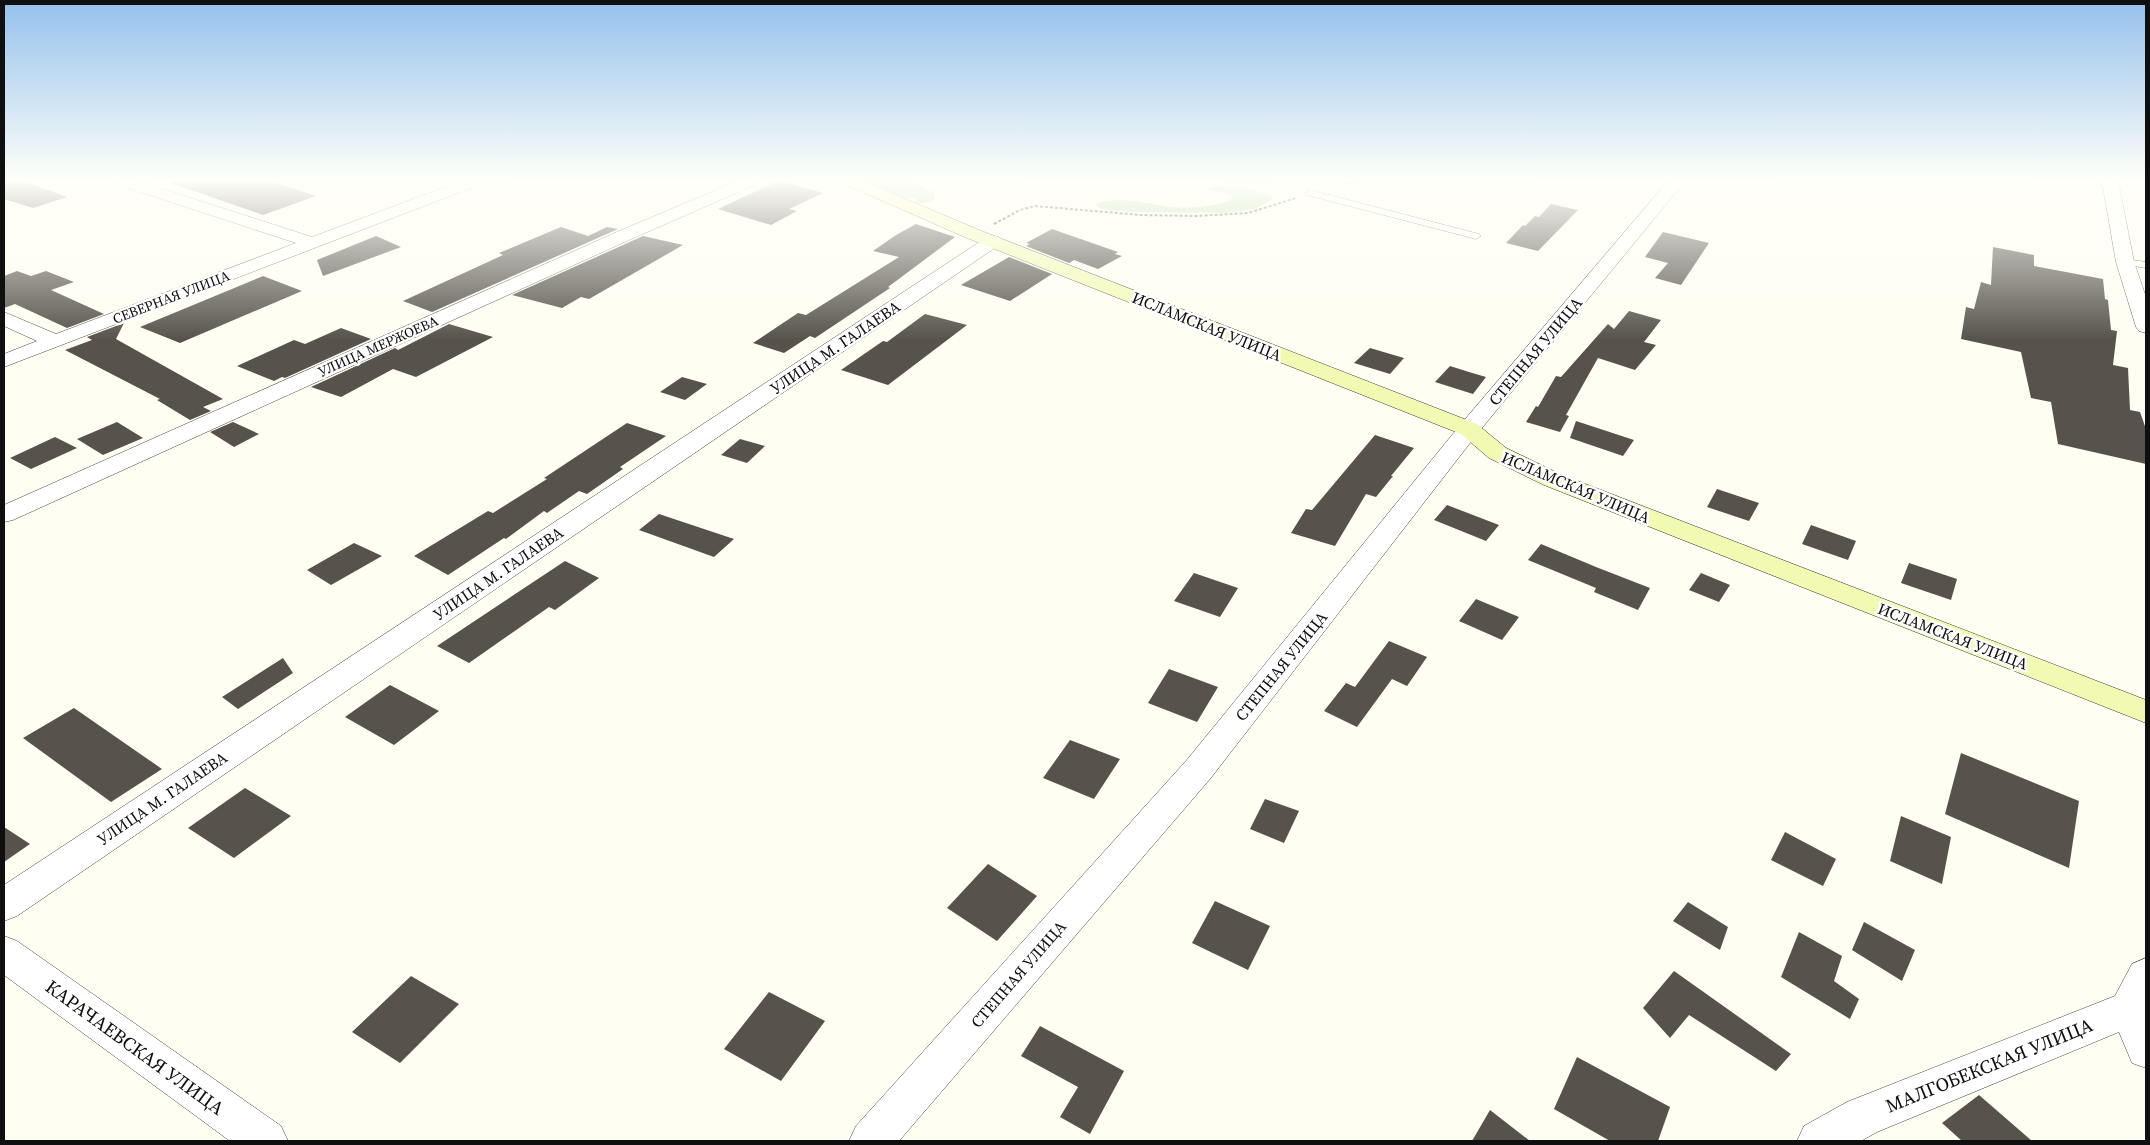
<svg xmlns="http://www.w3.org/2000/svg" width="2150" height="1145" font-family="'Source Serif 4',serif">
  <rect width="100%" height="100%" fill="#fefef2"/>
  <!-- forest -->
  <path fill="#acd69e" d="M857 180H898L924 186 923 190 934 191 935 199C928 203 922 205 915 202L916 199 904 197Z
    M1226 185 1246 188 1272 196 1273 199 1255 209 1226 213 1129 212 1101 209 1096 206V204C1119 195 1147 204 1170 207 1189 209 1215 207 1232 199L1233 195 1208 189Z"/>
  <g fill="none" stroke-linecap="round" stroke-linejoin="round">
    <!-- stream -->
    <path stroke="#4778c4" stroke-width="5" d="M1224 180H1272"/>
  </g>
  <!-- building -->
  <path fill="#57534c" d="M4 180H21L67 197 33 208 4 199Z
    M172 180H268L316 196 263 215 171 183Z
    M780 180 823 193 789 209 797 211 771 225 718 209Z
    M1551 204 1578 210 1538 251 1506 243 1523 225 1525 226 1535 216 1539 217Z
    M916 224 955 237 888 287 890 288 815 338 810 336 784 353 753 343 798 313 806 315 899 257 873 251 896 235Z
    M561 227 588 236 607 227 618 229 432 312 403 301 503 255 499 253Z
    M1052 229 1118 252 1115 254 1122 256 1098 269 1074 260 1069 263 1026 246 1030 244 1026 243Z
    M1663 232 1709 243 1681 285 1655 278 1668 263 1645 257Z
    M376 236 401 247 323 276 317 260Z
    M643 236 683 245 589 299 581 297 562 308 512 295Z
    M1993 247 2034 255V266L2103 279 2105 299 2108 300 2111 330 2117 331 2113 365 2128 368 2130 410 2140 412 2146 429V464L2058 444 2051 402 2031 398 2021 352 1961 339 1966 307 1974 309 1981 282 1991 285Z
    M1009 257 1052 274 1010 301 961 285Z
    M17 271 31 276 46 271 74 282 51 290 104 314 67 328 15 304 4 308V276Z
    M263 276 302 291 180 343 140 327Z
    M1629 311 1661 320 1644 342 1656 345 1635 370 1598 358 1566 415 1569 416 1560 432 1526 422 1536 406 1538 407 1556 376 1561 377 1608 324 1614 329Z
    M925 314 967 325 888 385 841 370 883 341 887 342Z
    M124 323 116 339 223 399 203 407 211 411 190 420 157 400 160 399 65 350 92 340 87 337Z
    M449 324 493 337 416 377 393 369 341 397 311 387 395 348 398 350Z
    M341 328 371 339 285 378 282 377 274 381 237 366 294 340 305 344Z
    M1370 348 1404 358 1390 374 1354 363Z
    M1450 366 1469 372 1486 377 1473 394 1435 382Z
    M682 377 707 384 685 400 660 392Z
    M1576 421 1634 440 1623 456 1570 438Z
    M117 422 143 438 103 455 77 439Z
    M233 422 259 434 234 447 210 432Z
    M627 423 666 436 620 467 623 469 587 494 579 491 547 513 544 511 506 539 504 538 448 575 414 556 488 511 493 513 547 479 544 478Z
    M1375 435 1414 448 1391 476H1393L1376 497 1366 494 1335 546 1291 533 1306 509 1312 510Z
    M55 437 77 448 31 469 10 458Z
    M740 439 765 446 747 463 721 455Z
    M1717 489 1759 503 1749 521 1707 507Z
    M1447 505 1499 525 1486 541 1434 520Z
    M659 514 734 539 714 557 639 530Z
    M1811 525 1856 541 1848 560 1802 544Z
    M354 543 382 556 331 585 307 570Z
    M1541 544 1596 567 1650 588 1638 610 1594 592 1596 588 1528 560Z
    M565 561 599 578 555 610 549 607 469 663 437 646Z
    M1909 563 1957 579 1951 600 1901 583Z
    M1194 573 1238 588 1220 617 1174 601Z
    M1701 573 1730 585 1719 602 1689 590Z
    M1476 599 1519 617 1502 640 1459 621Z
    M1389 641 1427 657 1407 686 1392 679 1357 727 1324 711 1346 683 1355 687Z
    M283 658 293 673 238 709 222 697Z
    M1169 669 1218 687 1197 722 1148 703Z
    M390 685 439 711 394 745 345 717Z
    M74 708 162 769 111 802 23 738Z
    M1070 740 1120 759 1094 799 1043 778Z
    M1961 753 2079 801 2069 868 1945 814Z
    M245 788 291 816 234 858 188 828Z
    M1265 799 1299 811 1284 843 1250 829Z
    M1901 816 1951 837 1942 884 1890 861Z
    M4 827 30 844 4 862Z
    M1785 832 1836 859 1823 886 1771 860Z
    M988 864 1037 896 997 941 947 908Z
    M1215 901 1270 926 1248 970 1192 943Z
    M1688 902 1728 927 1720 950 1673 921Z
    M1864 922 1915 950 1902 981 1852 950Z
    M1799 932 1842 956 1834 981 1859 999 1850 1019 1781 977Z
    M1674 971 1791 1054 1776 1071 1689 1015 1670 1038 1643 1008Z
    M411 976 459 1004 400 1063 352 1032Z
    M769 992 825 1021 781 1081 724 1049Z
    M1040 1026 1124 1071 1090 1134 1060 1117 1078 1087 1021 1056Z
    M1577 1057 1670 1107 1658 1141H1610L1554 1109Z
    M1979 1095 2032 1141H1962L1942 1123Z
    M1490 1110 1530 1141H1472Z"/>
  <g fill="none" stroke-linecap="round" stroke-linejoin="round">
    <!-- lane casing -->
    <g stroke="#424242" stroke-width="1">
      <path id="lane" d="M1310 190 1479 234 1481 236 1476 239 1307 195 1306 193Z
        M2125 259 2146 262V268L2122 264 2120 262Z"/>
    </g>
    <!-- street casing -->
    <g stroke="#424242" stroke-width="1">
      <path id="street" d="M111 180H135L312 237 464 180H486L484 183 4 367V354L37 341 4 326V312L56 334 296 243 113 183Z
        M740 180H761L759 183 629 240 13 520 4 522V505L617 232Z
        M1669 180H1686L1477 434 1210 779 899 1141H849L856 1126 1186 761 1461 424Z
        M2102 180H2118L2134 262 2146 297V333L2139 331 2136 327 2116 262Z
        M993 236 999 237 1002 241 999 245 17 916 4 921V885L987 237Z
        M4 936 17 941 281 1126 288 1141H230L4 975Z
        M2146 958V1068L2132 1063 2119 1032 1877 1132 1861 1141H1797L1804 1126 1847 1102 2115 996 2132 964Z"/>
    </g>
    <!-- secondary casing -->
    <g stroke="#313131" stroke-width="1">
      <path id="secondary" d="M840 180H861L979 230 1477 424 1506 448 1562 475 2146 700V723L1544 485 1489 458 1461 434 967 238 842 183Z"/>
    </g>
    <!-- path -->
    <path stroke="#313131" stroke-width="2" stroke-dasharray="3 2" stroke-linecap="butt" d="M1343 185 1362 180
      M994 224 1020 210 1035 206 1141 215 1196 216 1248 213 1296 198"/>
    <!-- lane -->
    <use href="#lane" fill="#fff" fill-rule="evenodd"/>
    <!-- street -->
    <use href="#street" fill="#fff" fill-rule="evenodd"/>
    <!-- secondary -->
    <use href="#secondary" fill="#f2f9b2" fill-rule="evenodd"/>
  </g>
  <!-- sky -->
  <linearGradient id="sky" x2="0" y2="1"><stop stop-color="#95c0ec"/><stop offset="0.53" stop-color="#fffff9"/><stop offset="1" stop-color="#fffff9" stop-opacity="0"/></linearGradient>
  <rect width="2150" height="340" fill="url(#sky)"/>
  <g text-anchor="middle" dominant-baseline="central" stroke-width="5" stroke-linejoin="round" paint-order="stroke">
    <!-- far-street labels -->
    <g font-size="14" fill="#0f0f0f" stroke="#fff">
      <text transform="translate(171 297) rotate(-21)">СЕВЕРНАЯ УЛИЦА</text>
      <text transform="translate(378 346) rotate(-24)">УЛИЦА МЕРЖОЕВА</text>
    </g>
    <!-- street labels -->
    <g font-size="16" fill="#0f0f0f" stroke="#fff">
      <text transform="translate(1207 326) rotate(22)">ИСЛАМСКАЯ УЛИЦА</text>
      <text transform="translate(835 347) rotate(-34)">УЛИЦА М. ГАЛАЕВА</text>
      <text transform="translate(1535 351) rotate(-50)">СТЕПНАЯ УЛИЦА</text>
      <text transform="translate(1576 487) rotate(23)">ИСЛАМСКАЯ УЛИЦА</text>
      <text transform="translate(498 573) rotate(-34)">УЛИЦА М. ГАЛАЕВА</text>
      <text transform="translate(1953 636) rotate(21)">ИСЛАМСКАЯ УЛИЦА</text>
      <text transform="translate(1281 666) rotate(-51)">СТЕПНАЯ УЛИЦА</text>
      <text transform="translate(162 798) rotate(-34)">УЛИЦА М. ГАЛАЕВА</text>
      <text transform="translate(1018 974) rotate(-49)">СТЕПНАЯ УЛИЦА</text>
    </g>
    <!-- near-street labels -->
    <g font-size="19" fill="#0f0f0f" stroke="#fff">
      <text transform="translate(135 1047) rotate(36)">КАРАЧАЕВСКАЯ УЛИЦА</text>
      <text transform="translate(1989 1065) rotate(-22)">МАЛГОБЕКСКАЯ УЛИЦА</text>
    </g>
  </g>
  <!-- border -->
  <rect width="2150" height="1145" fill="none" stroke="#0f0f0f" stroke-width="10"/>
</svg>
